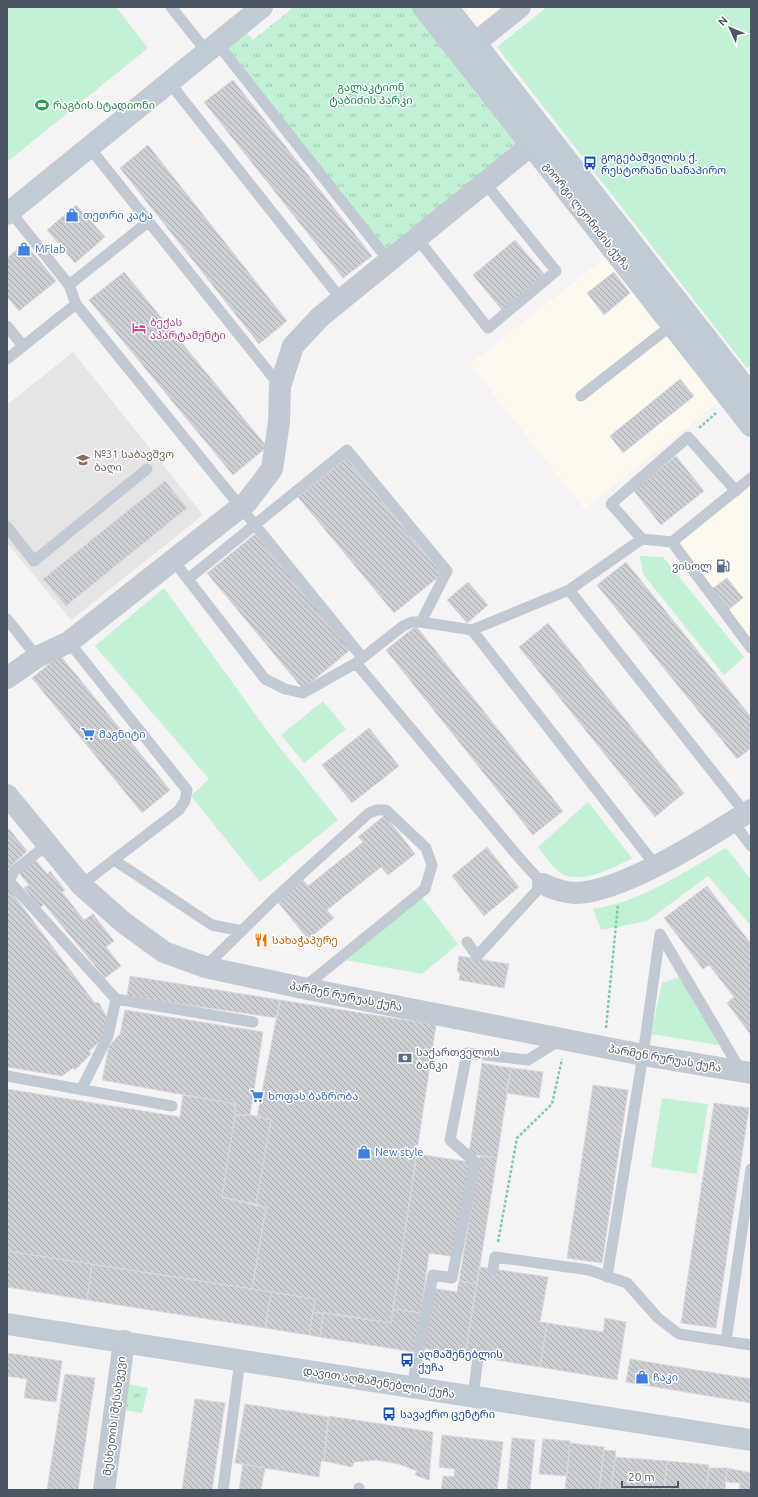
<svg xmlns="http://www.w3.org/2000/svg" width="758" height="1497" font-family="Ubuntu,'Noto Sans Georgian',sans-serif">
  <defs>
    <pattern id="park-tufts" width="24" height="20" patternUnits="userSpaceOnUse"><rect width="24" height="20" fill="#c3f1d5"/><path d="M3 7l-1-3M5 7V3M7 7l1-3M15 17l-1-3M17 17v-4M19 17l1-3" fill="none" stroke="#a0c6b0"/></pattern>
    <pattern id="building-back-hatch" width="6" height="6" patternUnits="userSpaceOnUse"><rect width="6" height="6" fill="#cdcfd5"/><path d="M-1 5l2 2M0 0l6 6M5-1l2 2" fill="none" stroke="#a8abb0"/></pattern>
  </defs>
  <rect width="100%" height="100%" fill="#f5f3f3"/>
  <!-- commercial -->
  <path fill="#fdf9ef" d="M465 7H501L479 24Z
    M606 257 722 399 584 509 470 364Z
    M751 486V640L677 543Z"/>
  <!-- education -->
  <path fill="#e6e4e5" d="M73 352 203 515 71 620 7 543V405Z"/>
  <!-- green -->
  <path fill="#c3f1d5" d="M7 7H116L148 48 7 162Z
    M547 7H751V365L747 368 497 47Z
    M640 556 663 557 744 657 724 675 643 574Z
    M164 588 274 740 338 820 260 882 191 796 209 779 95 646Z
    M323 701 346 729 304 763 281 735Z
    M588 802 632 858C614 868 577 887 558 871 550 865 544 854 538 847Z
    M726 848 751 879V926L708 876 647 921 601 930 593 909C642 902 683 872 726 848Z
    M422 897 458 944 422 974 345 960Z
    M680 977 719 1041 718 1045 651 1034 662 983Z
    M662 1098 708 1104 697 1174 651 1167Z"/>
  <!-- park -->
  <path fill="url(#park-tufts)" d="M294 7H413L521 146 389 254 226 49 247 33 253 40Z
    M128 1384 148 1388 142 1413 123 1410Z"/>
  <!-- building -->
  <path fill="url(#building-back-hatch)" stroke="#d7d9de" d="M233 80 372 256 343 278 204 102Z
    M148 145 287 321 259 344 120 168Z
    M76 205 105 237 75 263 47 230Z
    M515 240 544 274 502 310 473 275Z
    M25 243 56 281 19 311 7 297V258Z
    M124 272 267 447 233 475 89 300Z
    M614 272 630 293 604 315 587 293Z
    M680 379 694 396 623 453 610 436Z
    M676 456 704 491 661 525 633 490Z
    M346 458 442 574 394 613 298 497Z
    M165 481 187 508 66 606 43 579Z
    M255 534 350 650 303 689 207 573Z
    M626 562 751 717V748L737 759 597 585Z
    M727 578 743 598 728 610 712 589Z
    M468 582 488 605 467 623 447 600Z
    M548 623 684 793 655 817 519 647Z
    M416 626 563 811 533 835 386 650Z
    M60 655 170 790 142 813 32 678Z
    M369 728 399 766 352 803 322 765Z
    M385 815 415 854 388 875 381 867 327 910 334 918 308 939 277 901 303 880 308 886 363 842 358 837Z
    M9 829 27 851 7 870V830Z
    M487 847 519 887 484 916 452 876Z
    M35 859 47 874 50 871 65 890 62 892 84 920 93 914 114 941 106 947 121 966 105 978 44 904 40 908 24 888 29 885 19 873Z
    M7 886 94 1002 99 1003 108 1020 106 1036 89 1051 91 1054 75 1070 73 1068 62 1076 7 1067Z
    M707 886 751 944V1035L727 1003 734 997 709 965 703 969 664 918Z
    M459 956 509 964 504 988 459 980 460 974 457 971Z
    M130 976 280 1000 277 1018 127 996Z
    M280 1000 436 1025 391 1323 313 1312 315 1299 252 1289 266 1208 256 1204 271 1120 257 1117Z
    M125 1010 263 1032 250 1115H235V1104L102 1080 109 1046 120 1034Z
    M482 1063 511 1068 497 1158 469 1154Z
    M511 1068 543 1072 539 1098 506 1093Z
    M593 1085 628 1090 602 1263 567 1258Z
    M7 1089 180 1117 183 1095 235 1104V1115L222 1197 266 1208 252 1289 7 1251Z
    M714 1103 749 1108 716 1328 681 1323Z
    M235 1115H250L271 1120 256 1204 222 1197Z
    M417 1154 470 1162 456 1257 429 1253 421 1313 393 1309Z
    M480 1156 497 1158 477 1284 459 1281Z
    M7 1251 92 1264 87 1300 7 1287Z
    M92 1264 271 1292 265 1328 87 1300Z
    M479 1267 548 1277 540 1322 547 1323 540 1367 465 1355Z
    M459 1281 477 1284 465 1355 421 1348 431 1288 457 1292Z
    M271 1292 315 1299 309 1335 265 1328Z
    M393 1309 421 1313 414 1352 320 1337 323 1312 391 1323Z
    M313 1312 323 1314 320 1337 309 1335Z
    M605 1318 626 1322 617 1380 540 1367 547 1323 603 1332Z
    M7 1353 62 1361 56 1402 24 1398 27 1379 7 1376Z
    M630 1359 751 1379V1403L626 1382Z
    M65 1374 95 1378 78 1490H47Z
    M195 1399 225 1403 212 1490H182Z
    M245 1404 328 1417 324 1461H321L319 1477 235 1463Z
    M329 1416 433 1432 429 1480 415 1475 417 1471 399 1464 377 1460 354 1462 352 1467 324 1461Z
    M442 1435 503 1442 497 1490H441L443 1476 454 1477 455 1469 439 1467Z
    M512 1438 535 1440 530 1490H507Z
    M543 1439 570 1441 567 1476 539 1474Z
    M570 1443 604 1447 599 1490H565Z
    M604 1450 616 1451 611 1490H599Z
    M615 1457 667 1461 664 1490H611Z
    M667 1461 709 1465 706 1490H664Z
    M243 1464 265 1468 261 1490H239Z
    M709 1468H727L725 1490H706Z
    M727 1468 751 1473V1490H739L740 1483 726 1482Z"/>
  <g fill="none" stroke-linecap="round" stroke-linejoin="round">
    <!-- path -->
    <path stroke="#7ad0a6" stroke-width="2.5" stroke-dasharray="3 2" stroke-linecap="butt" d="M699 428 716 413
      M606 1028 618 904
      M498 1242 517 1138 552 1104 562 1059"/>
    <!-- lane -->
    <path stroke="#c1cad2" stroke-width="11" d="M171 7 207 52
      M217 43 389 261
      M169 82 341 299
      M89 147 280 386
      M10 211 69 285 148 222
      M417 238 488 328 556 271 485 183
      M69 285 76 304
      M7 326 23 346
      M7 359 76 304 362 657
      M581 396 672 325
      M7 527 34 561 147 469
      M642 539 611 504 688 437 736 491
      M672 542 751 648
      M173 560 265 679 285 689 303 693 356 663 403 626 412 622H421L472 630 569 590 642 539 672 542 751 478
      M188 579 347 450 447 571 421 622
      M569 590 746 814
      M7 619 37 657
      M472 630 656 866
      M69 642 187 790 185 801 179 810 81 885
      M356 663 521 860 543 884 477 956 467 942
      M733 822 751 846
      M48 844 14 871 9 881 116 999 253 1022
      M114 860 212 925 242 931
      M205 967 274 899 369 813 377 810H386L426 848 432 865 425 889 303 988
      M7 1076 172 1106
      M81 1090 108 1036 116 999
      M493 1269 495 1257 589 1270 627 1283 658 1318 679 1334 751 1345
      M607 1277 643 1055 660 934 741 1071
      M726 1341 751 1169
      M412 1387 433 1275 452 1278 475 1162 450 1140 467 1053 528 1060 560 1040
      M473 1396 478 1358
      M223 1490 240 1360
      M359 1490V1488"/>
    <!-- street -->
    <path stroke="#c1cad2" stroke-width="22" d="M475 43 520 7
      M7 678 37 657 69 642 247 502 272 469 279 422 280 386 293 346 320 317 546 133
      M7 795 81 885 124 923 164 952 205 967 303 988 643 1055 751 1073
      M543 884C553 889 563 892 575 893 622 893 710 836 751 810
      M104 1490 124 1341"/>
    <!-- secondary -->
    <path stroke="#c1cbd6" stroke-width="22" d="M423 7 751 426
      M447 7 751 395
      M7 214 262 7
      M7 1324 751 1440"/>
  </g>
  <!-- icons -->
  <defs>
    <g id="stadium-bare" transform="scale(1.08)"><path d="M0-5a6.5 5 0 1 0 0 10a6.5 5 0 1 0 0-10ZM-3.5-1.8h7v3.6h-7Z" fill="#2e9e5b" stroke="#fff" stroke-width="2.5" paint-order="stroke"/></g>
    <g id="bus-bare" transform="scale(1.08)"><path d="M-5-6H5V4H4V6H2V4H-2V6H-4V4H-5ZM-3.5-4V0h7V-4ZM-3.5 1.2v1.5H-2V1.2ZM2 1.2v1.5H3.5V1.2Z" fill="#1a4fb4" stroke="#fff" stroke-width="2.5" paint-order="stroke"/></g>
    <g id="shop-bare" transform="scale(1.08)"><path d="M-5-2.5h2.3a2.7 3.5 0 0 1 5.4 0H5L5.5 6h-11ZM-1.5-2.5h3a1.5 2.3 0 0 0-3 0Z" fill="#3f7fe0" stroke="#fff" stroke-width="2.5" paint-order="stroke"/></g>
    <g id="hotel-bare" transform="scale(1.08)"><path d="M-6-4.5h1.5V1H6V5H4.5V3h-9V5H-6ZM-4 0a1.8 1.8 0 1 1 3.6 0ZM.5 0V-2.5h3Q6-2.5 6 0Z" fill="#d1479c" stroke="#fff" stroke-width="2.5" paint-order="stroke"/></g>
    <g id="school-bare" transform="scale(1.08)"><path d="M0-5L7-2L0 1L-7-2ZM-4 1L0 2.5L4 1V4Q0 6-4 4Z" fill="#8d6e63" stroke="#fff" stroke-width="2.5" paint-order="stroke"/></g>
    <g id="fuel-bare" transform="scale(1.08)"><path d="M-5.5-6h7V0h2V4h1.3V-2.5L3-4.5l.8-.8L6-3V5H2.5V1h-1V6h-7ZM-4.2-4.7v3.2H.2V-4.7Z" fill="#5c6f8a" stroke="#fff" stroke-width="2.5" paint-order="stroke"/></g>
    <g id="supermarket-bare" transform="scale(1.08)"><path d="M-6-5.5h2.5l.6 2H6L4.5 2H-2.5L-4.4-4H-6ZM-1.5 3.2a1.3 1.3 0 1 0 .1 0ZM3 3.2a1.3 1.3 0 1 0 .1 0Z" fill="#3f7fe0" stroke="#fff" stroke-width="2.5" paint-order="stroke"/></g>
    <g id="restaurant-bare" transform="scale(1.08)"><path d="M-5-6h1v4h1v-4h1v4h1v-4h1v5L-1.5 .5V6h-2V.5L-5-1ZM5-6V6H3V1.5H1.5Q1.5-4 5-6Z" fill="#e8710a" stroke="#fff" stroke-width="2.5" paint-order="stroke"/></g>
    <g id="bank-bare" transform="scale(1.08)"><path d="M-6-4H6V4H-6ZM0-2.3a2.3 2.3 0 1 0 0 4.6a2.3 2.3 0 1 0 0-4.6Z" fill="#5c6f8a" stroke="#fff" stroke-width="2.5" paint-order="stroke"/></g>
  </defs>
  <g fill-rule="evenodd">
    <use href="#stadium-bare" x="42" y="105"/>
    <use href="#bus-bare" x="590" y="163"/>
    <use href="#shop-bare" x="72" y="215"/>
    <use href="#shop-bare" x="24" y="249"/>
    <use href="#hotel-bare" x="139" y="328"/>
    <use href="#school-bare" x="83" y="460"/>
    <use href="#fuel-bare" x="723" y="566"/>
    <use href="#supermarket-bare" x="88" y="734"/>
    <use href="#restaurant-bare" x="261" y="940"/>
    <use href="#bank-bare" x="405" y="1058"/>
    <use href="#supermarket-bare" x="257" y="1096"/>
    <use href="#shop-bare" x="364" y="1152"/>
    <use href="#bus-bare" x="407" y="1360"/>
    <use href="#shop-bare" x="642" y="1377"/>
    <use href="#bus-bare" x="389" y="1414"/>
  </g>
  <g text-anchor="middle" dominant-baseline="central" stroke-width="3" stroke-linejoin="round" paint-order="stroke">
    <!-- park labels -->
    <g font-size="11" fill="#17864f" stroke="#fff">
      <text x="371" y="87">გალაკტიონ<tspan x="371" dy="13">ტაბიძის პარკი</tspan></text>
    </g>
    <!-- leisure labels -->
    <g font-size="11" fill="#27864d" stroke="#fff" text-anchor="start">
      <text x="53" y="105">რაგბის სტადიონი</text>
    </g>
    <!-- transit labels -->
    <g font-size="11" fill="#164399" stroke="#fff" text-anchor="start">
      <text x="601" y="157">გოგებაშვილის ქ.<tspan x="601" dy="13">რესტორანი სანაპირო</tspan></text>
      <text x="418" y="1354">აღმაშენებლის<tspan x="418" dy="13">ქუჩა</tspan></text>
      <text x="400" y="1414">სავაქრო ცენტრი</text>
    </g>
    <!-- shop labels -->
    <g font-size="11" fill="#366cbe" stroke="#fff" text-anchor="start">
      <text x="83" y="215">თეთრი კატა</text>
      <text x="35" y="249">MFlab</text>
      <text x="99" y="734">მაგნიტი</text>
      <text x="268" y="1096">Ხოფას Ბაზრობა</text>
      <text x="375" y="1152">New style</text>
      <text x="653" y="1377">ჩაკი</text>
    </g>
    <!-- street labels -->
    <g font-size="11" fill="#4a5661" stroke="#fff">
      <text transform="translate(587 216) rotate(52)">გიორგი ლეონიძის ქუჩა</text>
      <text transform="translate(346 996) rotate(11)">პარმენ რურუას ქუჩა</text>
      <text transform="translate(665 1058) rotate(10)">პარმენ რურუას ქუჩა</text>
      <text transform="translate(379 1382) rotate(9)">დავით აღმაშენებლის ქუჩა</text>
      <text transform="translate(114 1416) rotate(-83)">მესხეთის I შესახვევი</text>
    </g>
    <!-- hotel labels -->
    <g font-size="11" fill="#b23c85" stroke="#fff" text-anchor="start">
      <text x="150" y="322">ბექას<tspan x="150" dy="13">აპარტამენტი</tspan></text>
    </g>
    <!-- education labels -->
    <g font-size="11" fill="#785e54" stroke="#fff" text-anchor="start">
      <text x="94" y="454">№31 საბავშვო<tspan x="94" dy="13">ბაღი</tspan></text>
    </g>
    <!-- service labels -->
    <g font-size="11" fill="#4e5e75" stroke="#fff" text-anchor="end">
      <text x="712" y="566">ვისოლ</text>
      <text x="416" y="1052" text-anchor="start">საქართველოს<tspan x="416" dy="13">ბანკი</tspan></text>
    </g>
    <!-- food labels -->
    <g font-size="11" fill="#c56008" stroke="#fff" text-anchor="start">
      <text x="272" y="940">სახაჭაპურე</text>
    </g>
  </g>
  <!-- border -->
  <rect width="758" height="1497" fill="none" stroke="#4a5661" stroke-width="16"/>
  <!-- north arrow -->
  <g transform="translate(730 28) rotate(314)" stroke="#ffffff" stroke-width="3" paint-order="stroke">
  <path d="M0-3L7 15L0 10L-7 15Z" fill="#4a5661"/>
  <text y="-6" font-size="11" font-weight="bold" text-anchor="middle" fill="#4a5661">N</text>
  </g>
  <!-- scale -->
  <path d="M622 1481v6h56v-6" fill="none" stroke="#4a5661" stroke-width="2"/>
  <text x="628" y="1481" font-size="12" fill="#4a5661" stroke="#ffffff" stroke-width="3" paint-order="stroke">20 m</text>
</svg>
